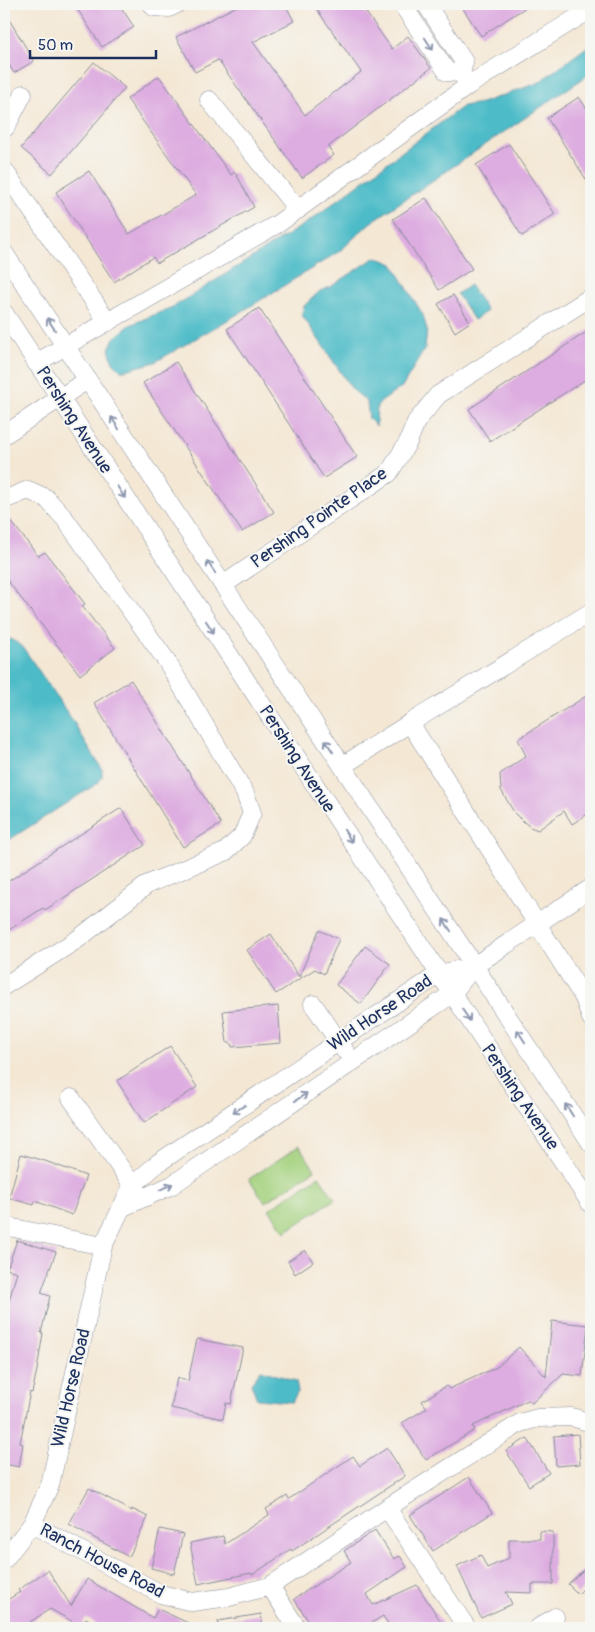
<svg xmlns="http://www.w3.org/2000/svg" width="595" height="1632" font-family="Pangolin,sans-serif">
  <rect width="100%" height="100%" fill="#f6f6f2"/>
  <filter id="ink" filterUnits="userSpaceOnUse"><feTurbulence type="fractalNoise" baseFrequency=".02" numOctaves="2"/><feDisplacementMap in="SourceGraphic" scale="10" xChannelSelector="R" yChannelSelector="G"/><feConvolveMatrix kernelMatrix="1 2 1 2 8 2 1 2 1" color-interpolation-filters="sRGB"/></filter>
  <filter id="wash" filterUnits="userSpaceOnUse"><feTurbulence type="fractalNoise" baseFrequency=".0096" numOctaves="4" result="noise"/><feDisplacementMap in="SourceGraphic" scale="20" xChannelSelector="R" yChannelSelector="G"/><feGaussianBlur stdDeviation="1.12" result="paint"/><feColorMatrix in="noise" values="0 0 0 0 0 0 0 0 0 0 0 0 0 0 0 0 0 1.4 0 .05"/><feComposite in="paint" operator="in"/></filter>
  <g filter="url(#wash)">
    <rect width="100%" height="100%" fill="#f4e8d5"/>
    <!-- green -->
    <path fill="#a5d27f" stroke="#60806e" d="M299 1146 315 1170 265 1202 249 1179Z
      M319 1176 335 1199 285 1232 269 1209Z"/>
    <!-- water -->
    <path fill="#4ebcc8" stroke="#347693" d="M591 44V73L370 223 340 251 238 314 155 362 122 371 113 362 109 349 114 338 130 325 175 306 311 220 463 106 481 103 538 83Z
      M376 257 393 264 423 315 427 330 425 348 403 386 377 405 376 426 369 419 367 402 352 389 302 315 304 306 320 291 332 286Z
      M470 285 487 311 474 320 457 294Z
      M11 639 22 646 75 724 85 742 102 769V777L98 783 4 843V641Z
      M261 1370 296 1381 298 1391 292 1402 257 1399 251 1383Z"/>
    <g id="blocks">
      <!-- building -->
      <path fill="#ddace0" d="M74 4H119L134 27 102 47Z
        M241 4H285L294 21 253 42 305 115 361 72 313 4H360L392 49 408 36 431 68 328 147 334 155 302 178 218 60 195 72 176 37Z
        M460 4H531L481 36Z
        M4 11 34 61 14 73 4 57Z
        M94 62 125 88 52 174 21 148Z
        M159 76 231 175 235 172 254 207 157 263 153 257 114 282 56 192 89 171 129 234 196 195 127 99Z
        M579 97 591 115V187L547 118Z
        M509 144 555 214 522 236 476 165Z
        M426 198 472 269 439 290 393 219Z
        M453 295 470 322 455 332 438 304Z
        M259 308 357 457 324 478 227 329Z
        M591 329V376L490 441 469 409Z
        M176 362 274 512 242 532 143 383Z
        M4 512 38 556 45 552 85 604 82 606 115 648 80 675 4 576Z
        M131 680 221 824 183 847 94 703Z
        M591 693V812L572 824 564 811 538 830 530 827 515 814 501 790 500 774 526 756 518 739Z
        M121 808 145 845 45 910 43 908 4 933V884Z
        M319 930 339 939 324 974 315 969 276 994 247 950 271 934 299 977Z
        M365 946 390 964 361 1004 336 985Z
        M278 1006 281 1043 232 1047 231 1043H227L223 1011Z
        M170 1046 197 1087 144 1123 117 1081Z
        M21 1154 45 1161 86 1176 72 1215 35 1201 34 1205 9 1198Z
        M17 1240 56 1252 41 1293 50 1296 41 1333H43L37 1370 32 1393 30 1392 20 1443 23 1444 19 1467 4 1464V1319L17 1272 7 1269Z
        M305 1250 313 1262 295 1274 288 1261Z
        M552 1321 588 1325 582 1376 563 1374 532 1403 528 1400 473 1426 475 1430 426 1460 402 1423 427 1408 422 1401 446 1386 449 1389 497 1367 519 1347 546 1377Z
        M197 1339 243 1348 231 1404 226 1403 223 1419 171 1408 177 1378 188 1381Z
        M578 1434 580 1464 556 1466 554 1436Z
        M527 1438 549 1473 529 1486 506 1451Z
        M387 1448 405 1476 292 1551 291 1549 252 1575 251 1573 198 1584 190 1543 223 1536 225 1544 269 1515 266 1509 287 1496 289 1499 353 1456 360 1466Z
        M469 1477 492 1513 433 1551 410 1515Z
        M89 1488 132 1511V1509L148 1517 129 1557 69 1524Z
        M160 1529 183 1534 174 1574 151 1568Z
        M375 1530 394 1559 400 1556 407 1567 367 1594 373 1605 417 1585 445 1628H391L383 1616 363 1628H313L294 1599 351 1562 344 1551Z
        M540 1531 553 1532V1584H532V1593L506 1592 512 1604 481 1618 457 1566 481 1555 487 1568 509 1558V1539H540Z
        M591 1563V1581L578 1594 568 1584Z
        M48 1570 71 1606 87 1579 153 1618 158 1609 199 1628H103L86 1618 83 1623 86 1628H84L50 1609 30 1622 34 1628H4V1602L20 1592 18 1590Z
        M261 1614 263 1628H219L218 1621Z"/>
    </g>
  </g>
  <g filter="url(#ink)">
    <use href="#blocks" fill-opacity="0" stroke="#888c9a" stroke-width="1"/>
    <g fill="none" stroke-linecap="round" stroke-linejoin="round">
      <!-- minor casing -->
      <g stroke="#888c9a" stroke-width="19">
        <path id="minor" d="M152 4 154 7 169 8 177 4
          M402 4 447 72 461 73
          M426 4 464 62 461 73 467 82
          M209 100 298 210
          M4 129 6 127 23 94
          M4 170 108 322
          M4 253 591 1143
          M4 313 591 1204
          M36 363 279 223 469 85 591 9
          M4 435 87 380
          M4 500 28 490 46 498 65 519 166 660 245 793 252 813 242 836 225 852 148 884 78 939 4 986
          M223 585 389 473 408 442 416 422 438 395 591 297
          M410 723 591 612
          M342 766 410 723 584 998 591 1018
          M313 1004 345 1051
          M71 1098 139 1194
          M121 1208 172 1185 452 994 474 966 591 888
          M4 1226 103 1246
          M387 1508 467 1628
          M32 1524 161 1594 192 1602 229 1597 270 1586 387 1508 520 1423 538 1418 572 1417 591 1423
          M4 1560 32 1524 50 1485 103 1246 132 1186 158 1163 439 974 474 966
          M270 1586 297 1628
          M538 1628 555 1617"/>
      </g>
      <!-- minor -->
      <use href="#minor" stroke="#fff" stroke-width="18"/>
    </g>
    <!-- one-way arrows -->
    <defs><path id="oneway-shaft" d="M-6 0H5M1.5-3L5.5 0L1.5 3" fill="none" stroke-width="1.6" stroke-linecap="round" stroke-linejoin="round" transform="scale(1.25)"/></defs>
    <g stroke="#8d97ae">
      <use href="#oneway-shaft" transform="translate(429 44) rotate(57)"/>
      <use href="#oneway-shaft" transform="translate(51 324) rotate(-123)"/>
      <use href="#oneway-shaft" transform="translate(115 423) rotate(-123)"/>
      <use href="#oneway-shaft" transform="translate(121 492) rotate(57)"/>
      <use href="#oneway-shaft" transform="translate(211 567) rotate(-124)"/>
      <use href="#oneway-shaft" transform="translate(210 627) rotate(57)"/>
      <use href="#oneway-shaft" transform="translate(329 746) rotate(-123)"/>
      <use href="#oneway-shaft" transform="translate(348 836) rotate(57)"/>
      <use href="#oneway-shaft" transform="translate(447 925) rotate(-123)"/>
      <use href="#oneway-shaft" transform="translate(466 1015) rotate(56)"/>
      <use href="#oneway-shaft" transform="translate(521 1036) rotate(-123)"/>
      <use href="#oneway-shaft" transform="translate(301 1097) rotate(-34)"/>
      <use href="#oneway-shaft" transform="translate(239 1109) rotate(146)"/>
      <use href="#oneway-shaft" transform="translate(569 1110) rotate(-123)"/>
      <use href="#oneway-shaft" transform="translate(166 1187) rotate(-25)"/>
    </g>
  </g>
  <g text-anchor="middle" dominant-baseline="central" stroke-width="4" stroke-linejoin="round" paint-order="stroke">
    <!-- street labels -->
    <g font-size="18" fill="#1b2f5e" stroke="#f6f6f2">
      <text transform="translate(74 420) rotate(57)">Pershing Avenue</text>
      <text transform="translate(319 518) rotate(-35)">Pershing Pointe Place</text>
      <text transform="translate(297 759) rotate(57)">Pershing Avenue</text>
      <text transform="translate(380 1013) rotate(-34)">Wild Horse Road</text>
      <text transform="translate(520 1097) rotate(56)">Pershing Avenue</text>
      <text transform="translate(71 1388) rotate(-77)">Wild Horse Road</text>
      <text transform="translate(102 1561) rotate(28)">Ranch House Road</text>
    </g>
  </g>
  <!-- margin -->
  <rect width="595" height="1632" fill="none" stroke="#f6f6f2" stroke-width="20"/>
  <!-- scale -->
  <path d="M30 50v8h126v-8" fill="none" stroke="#1b2f5e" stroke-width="2.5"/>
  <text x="38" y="50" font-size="15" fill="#1b2f5e" stroke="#f6f6f2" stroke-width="4" paint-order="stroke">50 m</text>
</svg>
